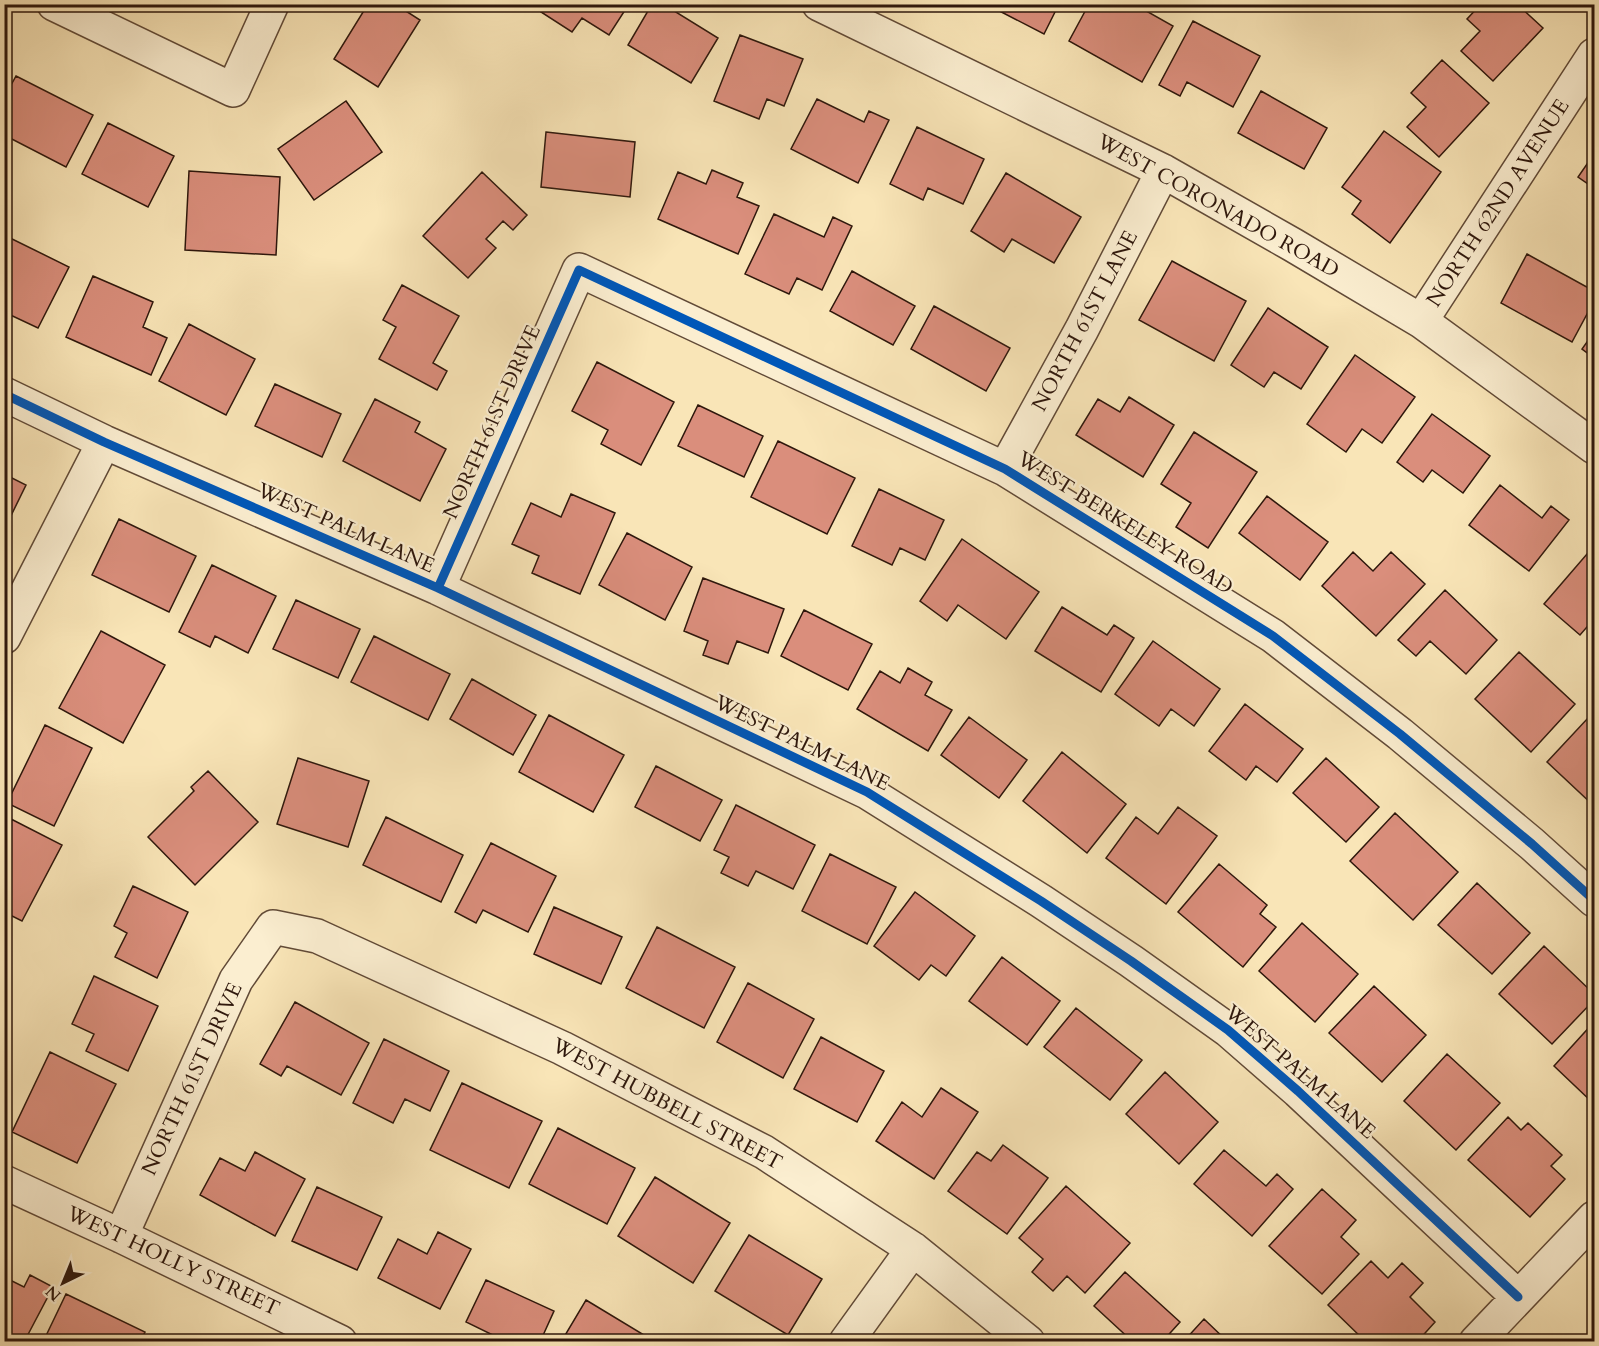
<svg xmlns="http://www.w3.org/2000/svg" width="1599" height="1346" font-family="Cardo,serif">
  <rect width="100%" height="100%" fill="#f9e5b7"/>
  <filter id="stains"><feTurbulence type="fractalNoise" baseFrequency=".00333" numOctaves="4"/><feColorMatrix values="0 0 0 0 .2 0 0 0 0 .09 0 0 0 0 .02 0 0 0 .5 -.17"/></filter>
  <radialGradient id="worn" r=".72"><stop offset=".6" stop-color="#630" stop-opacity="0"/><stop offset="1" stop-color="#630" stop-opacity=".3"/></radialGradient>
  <!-- building -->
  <path fill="#da8e7c" stroke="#2e170c" stroke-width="1.5" d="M368 4H395L420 20 378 87 334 59Z
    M546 4H629L609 35 582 18 572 32 541 12Z
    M652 4H663L718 38 691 83 628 45Z
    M986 4H1059L1044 34Z
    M1089 4H1101L1111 10 1114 4H1134L1173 26 1142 82 1069 41Z
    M1481 4H1517L1543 28 1493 81 1461 51 1480 31 1467 19Z
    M1193 21 1260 56 1233 107 1187 82 1180 96 1159 85Z
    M740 35 803 59 784 106 767 99 759 119 714 101Z
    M1442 60 1489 103 1439 157 1407 127 1426 107 1411 93Z
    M16 76 93 115 66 167 4 135V98Z
    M1261 91 1327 128 1304 169 1238 133Z
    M817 99 864 122 869 111 889 120 858 183 791 149Z
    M346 101 382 152 314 200 278 149Z
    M108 123 174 156 148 207 82 174Z
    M917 127 984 159 963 204 928 188 923 200 890 184Z
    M1384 131 1441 172 1390 243 1352 214 1361 201 1342 187Z
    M546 132 635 142 630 197 541 187Z
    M1594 154V188L1578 177Z
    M712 170 743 183 737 197 759 206 738 254 658 219 678 172 706 184Z
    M189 171 280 177 276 255 185 250Z
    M482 172 527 215 513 230 503 221 486 239 496 248 468 278 423 236Z
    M1006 173 1081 217 1054 263 1012 239 1004 252 971 231Z
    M774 214 824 237 833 217 852 226 822 290 797 278 789 294 745 274Z
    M4 235 69 267 38 328 4 312Z
    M1527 254 1594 291V301L1572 342 1501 303Z
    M1172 261 1246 301 1214 361 1139 320Z
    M852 271 915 306 893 345 830 311Z
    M93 276 153 302 143 327 167 338 151 375 66 337Z
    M402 285 459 316 433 363 447 371 437 390 379 359 396 327 383 320Z
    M934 306 1010 348 986 391 911 349Z
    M1268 308 1328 347 1301 389 1274 372 1264 387 1231 365Z
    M189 324 255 359 226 415 159 381Z
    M1594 332V358L1582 349Z
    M1355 355 1415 397 1382 443 1362 429 1346 452 1307 424Z
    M597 362 674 402 641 465 601 444 608 430 572 411Z
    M275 384 341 414 322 457 255 426Z
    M1129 397 1174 425 1143 477 1076 435 1098 399 1120 412Z
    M375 399 420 422 415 432 446 449 420 501 343 461Z
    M698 405 763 436 744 477 678 446Z
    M1432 414 1490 456 1463 493 1432 470 1423 482 1397 462Z
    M1194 432 1257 472 1208 548 1176 527 1191 503 1161 484Z
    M778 441 855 478 827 534 751 497Z
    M4 474 26 485 4 530Z
    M1500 485 1542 518 1551 506 1569 520 1529 571 1469 525Z
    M879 489 944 520 925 560 900 548 892 565 852 546Z
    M571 494 615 513 580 594 532 573 539 556 512 544 531 503 561 517Z
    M1267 496 1328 542 1300 580 1239 533Z
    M119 519 196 556 169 612 92 575Z
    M627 533 692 567 665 620 599 585Z
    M962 539 1039 592 1006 639 958 605 947 621 920 601Z
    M1593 547 1594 549V622L1593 620 1580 635 1544 604Z
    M1353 552 1373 571 1391 552 1425 584 1376 636 1322 586Z
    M212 565 276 596 248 653 215 636 210 647 179 632Z
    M703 578 784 609 768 653 737 641 728 664 703 655 708 641 684 631Z
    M1445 590 1497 640 1466 674 1430 641 1416 656 1398 640Z
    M296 600 360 629 338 678 273 649Z
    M1062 607 1107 635 1114 625 1134 638 1101 692 1035 651Z
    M804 610 872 644 848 690 781 656Z
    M101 631 165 665 123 743 59 708Z
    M374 636 450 674 428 720 351 682Z
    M1153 641 1220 689 1194 726 1171 709 1159 726 1115 694Z
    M1519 652 1575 704 1531 752 1475 699Z
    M908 668 932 682 925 695 952 710 928 751 857 709 880 671 900 683Z
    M472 679 536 715 513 755 450 719Z
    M1245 704 1303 749 1277 782 1256 766 1246 780 1209 751Z
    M549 715 624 755 593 812 519 772Z
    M969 717 1027 760 999 798 941 755Z
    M1588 718 1594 724V806L1547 762Z
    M45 725 92 748 54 826 7 803Z
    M1062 752 1126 804 1087 853 1023 801Z
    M298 758 369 781 348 847 277 824Z
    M1326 758 1379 807 1346 842 1293 793Z
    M656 766 722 800 700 841 635 807Z
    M208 771 258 822 195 885 148 837 194 791 191 787Z
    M736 805 815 845 793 889 756 871 748 886 721 873 729 857 714 850Z
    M1178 807 1217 836 1166 904 1106 858 1136 817 1158 834Z
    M1395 813 1458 872 1413 920 1350 861Z
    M386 817 463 855 441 902 363 865Z
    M11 819 62 845 22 921 4 912V832Z
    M491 843 556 876 528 932 483 910 476 923 455 912Z
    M830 854 896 887 867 944 802 911Z
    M1219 864 1267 905 1260 914 1276 927 1243 967 1178 912Z
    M1477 883 1530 933 1492 974 1438 925Z
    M133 886 188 912 157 978 115 957 127 933 114 926Z
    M915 892 975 936 946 976 931 965 919 980 874 946Z
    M554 907 622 937 601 984 534 954Z
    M1302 923 1358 974 1315 1022 1259 971Z
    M657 927 735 967 704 1028 626 988Z
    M1544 946 1594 994V1000L1552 1044 1499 994Z
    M1002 957 1060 1001 1027 1045 969 1001Z
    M94 976 158 1006 128 1071 86 1051 94 1034 72 1024Z
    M748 983 814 1019 783 1078 717 1042Z
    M1374 986 1426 1035 1382 1082 1329 1033Z
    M295 1002 369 1043 341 1095 287 1066 281 1076 260 1064Z
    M1076 1008 1142 1060 1110 1100 1044 1047Z
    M1594 1022V1104L1554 1066Z
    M821 1037 884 1071 857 1122 794 1089Z
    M384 1039 449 1071 430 1111 405 1099 393 1123 353 1103Z
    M50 1052 116 1084 77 1163 12 1132Z
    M1447 1054 1500 1103 1456 1150 1404 1101Z
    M1165 1072 1218 1122 1179 1164 1126 1114Z
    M462 1083 542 1121 509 1188 430 1150Z
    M941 1088 978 1112 934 1179 876 1141 902 1102 922 1117Z
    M1508 1117 1521 1130 1528 1123 1562 1155 1551 1166 1565 1179 1530 1217 1468 1160Z
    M558 1128 635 1168 607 1224 529 1184Z
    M1003 1145 1048 1178 1007 1234 948 1191 977 1152 991 1161Z
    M1224 1150 1266 1186 1277 1174 1293 1189 1252 1236 1194 1184Z
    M255 1152 305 1179 275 1236 200 1195 220 1158 245 1171Z
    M655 1177 730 1223 693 1283 618 1236Z
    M1066 1186 1130 1243 1085 1293 1067 1276 1053 1291 1032 1272 1043 1259 1019 1238Z
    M317 1187 382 1217 357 1270 292 1241Z
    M1322 1189 1356 1220 1341 1237 1359 1254 1322 1294 1269 1246Z
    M438 1232 471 1249 440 1309 378 1278 398 1239 427 1254Z
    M749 1235 822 1279 788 1335 715 1291Z
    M1371 1261 1388 1278 1402 1263 1423 1283 1410 1297 1435 1322 1417 1342H1366L1328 1305Z
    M1125 1272 1180 1322 1162 1342H1133L1094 1306Z
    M30 1275 53 1287 24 1342H11L4 1338V1277L24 1287Z
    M486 1280 554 1311 540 1342H507L466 1322Z
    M66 1294 145 1332 140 1342H43Z
    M586 1300 644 1335 640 1342H561Z
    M1204 1319 1228 1342H1183Z"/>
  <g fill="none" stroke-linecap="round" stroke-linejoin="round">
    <!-- street casing -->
    <g stroke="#614a37" stroke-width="36">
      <path id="street" d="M54 4 233 90 272 4
        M819 4 1163 171 1293 245 1421 321 1594 447
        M1421 321 1594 55
        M4 394 104 442 438 588 867 792 1041 901 1131 961 1228 1030 1298 1091 1518 1297
        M1005 469 1082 329 1163 171
        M438 588 579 270 1005 469 1273 636 1400 734 1532 844 1594 900
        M4 637 104 442
        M4 1182 121 1236 340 1342
        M121 1236 236 980 273 927 317 936 562 1048 764 1152 913 1249 1028 1342
        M846 1342 913 1249
        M1476 1342 1594 1218"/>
    </g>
    <!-- street -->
    <use href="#street" stroke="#fbeed0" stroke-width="33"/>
    <!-- cycleway casing -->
    <g stroke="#fbeed0" stroke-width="13">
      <path id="cycleway" d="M4 394 104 442 438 588 867 792 1041 901 1131 961 1228 1030 1298 1091 1518 1297
        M438 588 579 270 1005 469 1273 636 1400 734 1532 844 1594 900"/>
    </g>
    <!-- cycleway -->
    <use href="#cycleway" stroke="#0057b8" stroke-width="9"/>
  </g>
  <g text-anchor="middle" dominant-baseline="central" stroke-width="4.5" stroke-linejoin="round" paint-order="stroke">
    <!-- street labels -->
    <g font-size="21" fill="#2e170c" stroke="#fbeed0">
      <text transform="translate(1498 203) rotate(-57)">NORTH 62ND AVENUE</text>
      <text transform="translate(1218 206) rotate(29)">WEST CORONADO ROAD</text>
      <text transform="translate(1085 321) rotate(-62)">NORTH 61ST LANE</text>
      <text transform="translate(492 422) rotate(-66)">NORTH 61ST DRIVE</text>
      <text transform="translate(1125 523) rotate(32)">WEST BERKELEY ROAD</text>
      <text transform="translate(346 528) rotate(24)">WEST PALM LANE</text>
      <text transform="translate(802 743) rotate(26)">WEST PALM LANE</text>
      <text transform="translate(1300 1072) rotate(41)">WEST PALM LANE</text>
      <text transform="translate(192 1079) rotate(-65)">NORTH 61ST DRIVE</text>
      <text transform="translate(667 1104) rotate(28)">WEST HUBBELL STREET</text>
      <text transform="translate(173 1261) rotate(25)">WEST HOLLY STREET</text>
    </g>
  </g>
  <!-- margin -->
  <rect width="1599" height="1346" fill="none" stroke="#f9e5b7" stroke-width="24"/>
  <rect x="6" y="6" width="1587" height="1334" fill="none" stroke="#2e170c" stroke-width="3"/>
  <rect x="12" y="12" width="1575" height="1322" fill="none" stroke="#2e170c" stroke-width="1.5"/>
  <!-- north arrow -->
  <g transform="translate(63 1283) rotate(223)" stroke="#fbeed0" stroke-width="4.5" paint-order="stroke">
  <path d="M0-4.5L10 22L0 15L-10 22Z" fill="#2e170c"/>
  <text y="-9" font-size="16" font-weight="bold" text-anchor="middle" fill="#2e170c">N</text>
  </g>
  <rect width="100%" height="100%" filter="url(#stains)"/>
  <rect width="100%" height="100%" fill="url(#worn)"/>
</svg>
